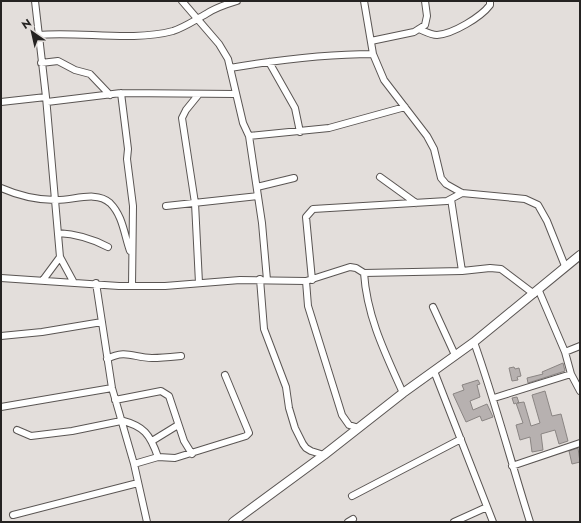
<svg xmlns="http://www.w3.org/2000/svg" width="581" height="523" font-family="Jost,sans-serif">
  <rect width="100%" height="100%" fill="#e3dedb"/>
  <!-- building -->
  <path fill="#b7b1b0" stroke="#8a8583" d="M563 363 565 371 528 383 527 378 543 374 542 372Z
    M514 367 515 369 519 368 521 376 517 377 518 380 512 381 509 368Z
    M478 380 480 384 477 385 480 397 470 401 473 410 487 404 493 417 482 421 480 416 466 422 453 394 464 390 462 385Z
    M545 391 552 416 561 414 568 441 559 444 555 430 541 434 543 450 532 452 530 437 520 440 516 425 523 423 516 403 514 404 512 398 517 397 519 403H517L524 402 531 426 540 423 532 395Z
    M578 448 580 462 572 464 569 451Z"/>
  <g fill="none" stroke-linecap="round" stroke-linejoin="round">
    <!-- street casing -->
    <g stroke="#5a5553" stroke-width="8">
      <path id="street" d="M35 1 46 97 60 257 73 281
        M182 1 219 44 228 59 243 123 249 136 262 223 267 280
        M364 1 373 54 384 80 427 136 434 149 441 178 446 184 462 193 525 199 538 205 547 221 565 266
        M419 29C424 31 431 35 437 35 453 34 481 17 490 5V1
        M38 35C80 31 132 42 173 31 185 27 195 20 206 14 215 8 227 4 237 1
        M371 41 414 32 425 25 427 16 425 1
        M269 62 295 108 300 132
        M41 63 58 61 75 70 90 74 110 95
        M230 68C277 60 325 54 373 54
        M121 93 128 149 127 159 133 206 132 286
        M1 102 46 97
        M47 102 121 93 235 94
        M249 136 329 128 405 107
        M380 177 416 203
        M257 187 294 178
        M1 188C17 195 38 200 55 200 72 201 96 190 110 203 123 216 124 234 130 251
        M451 199 462 271
        M166 206 258 196
        M58 233C77 234 91 238 108 247
        M364 273C367 317 385 353 403 393
        M1 278 119 286H165L240 280 306 281 350 267 356 268 364 273 462 271 490 268 501 269 534 294
        M260 279 264 329 286 387 289 408 295 428 303 444 306 448 311 451 324 455
        M43 280 60 257
        M312 280 306 217 313 209 447 201 462 193
        M306 281 308 306 342 415 349 425 359 428
        M96 283 112 388 134 464 147 522
        M199 283 195 203 182 118 186 110 199 94
        M539 291 565 352 571 374 580 391
        M433 307 455 355
        M1 336 42 332 102 322
        M474 342C495 401 511 462 530 522
        M565 352 580 346
        M107 359C126 349 134 358 152 358 162 358 171 357 181 356
        M434 371 493 522
        M494 398 571 374
        M115 400 161 391 169 396 184 441 192 454
        M1 407 112 388
        M120 420C144 426 150 434 158 457
        M17 430 31 436 72 431 121 421
        M152 441 178 425
        M134 464 158 457 175 458 246 436 249 433 225 375
        M512 466 580 443
        M352 496 461 439
        M13 515 138 483
        M348 522 353 519
        M454 522 487 507"/>
    </g>
    <!-- secondary casing -->
    <g stroke="#5a5553" stroke-width="10">
      <path id="secondary" d="M233 522 324 455 403 393 474 342 580 255"/>
    </g>
    <!-- street -->
    <use href="#street" stroke="#fff" stroke-width="6"/>
    <!-- secondary -->
    <use href="#secondary" stroke="#fff" stroke-width="8"/>
  </g>
  <!-- border -->
  <rect width="581" height="523" fill="none" stroke="#252322" stroke-width="4"/>
  <!-- north arrow -->
  <g transform="translate(32 32) rotate(326)" stroke="#e3dedb" stroke-width="3" paint-order="stroke">
  <path d="M0-3L7 15L0 10L-7 15Z" fill="#252322"/>
  <text y="-6" font-size="11" font-weight="bold" text-anchor="middle" fill="#252322">N</text>
  </g>
</svg>
